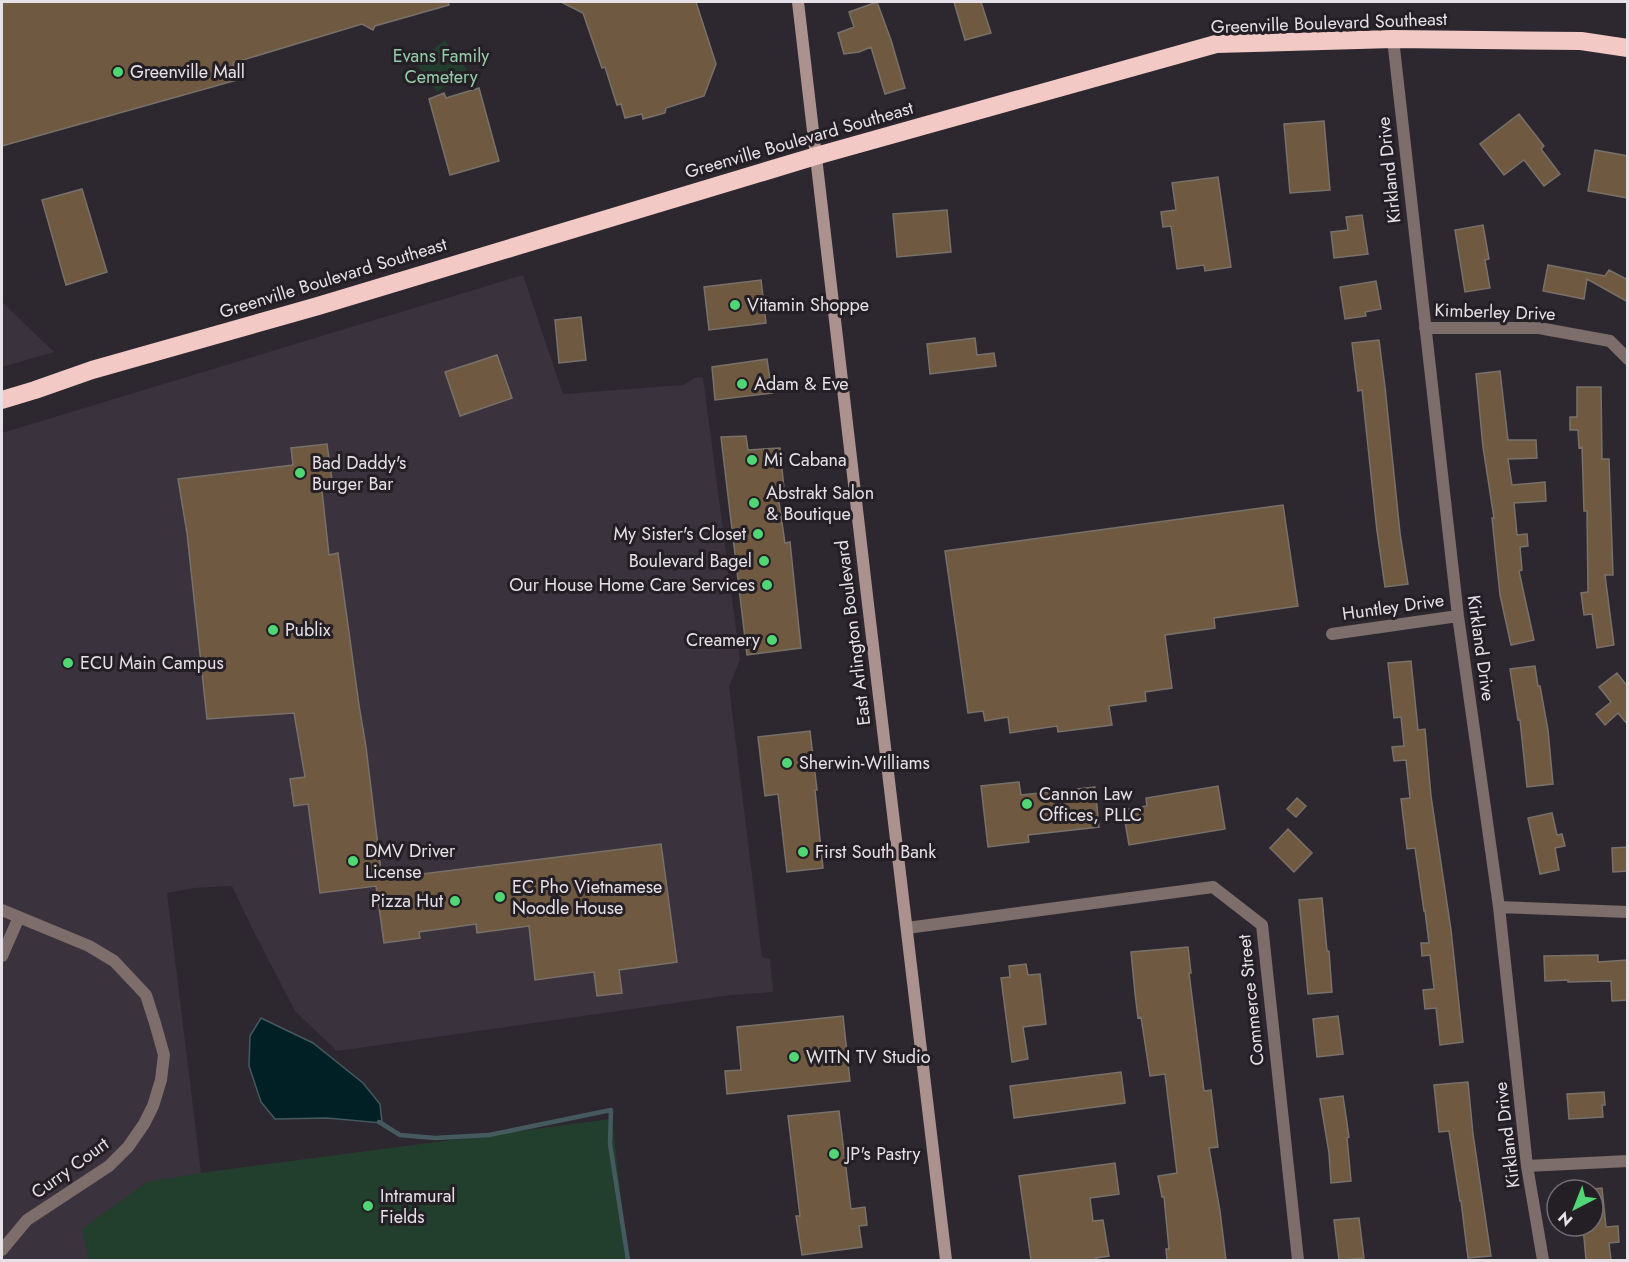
<svg xmlns="http://www.w3.org/2000/svg" width="1629" height="1262" font-family="Jost,sans-serif">
  <rect width="100%" height="100%" fill="#2d282f"/>
  <!-- built -->
  <path fill="#3a323c" d="M523 275 563 394 684 385 694 378 703 377 740 660 729 686 762 957 770 959 773 992 731 995 337 1051 295 1011 251 926 232 886 194 888 167 893 201 1173 612 1119 627 1260H2V433Z
    M2 302 54 352 2 367Z"/>
  <!-- green -->
  <path fill="#223f2e" d="M445 40 467 70 437 92 416 63Z
    M612 1119 628 1260H89L82 1229 147 1182 201 1173Z"/>
  <!-- water -->
  <path fill="#012025" stroke="#455a5f" stroke-width="1.5" d="M261 1018 313 1043 363 1083 380 1104 382 1123 327 1118 275 1119 261 1102 249 1066 250 1036Z"/>
  <g fill="none" stroke-linecap="round" stroke-linejoin="round">
    <!-- stream -->
    <path stroke="#455a5f" stroke-width="4.5" d="M379 1122 400 1135 435 1138 489 1135 611 1110 610 1144 628 1260"/>
  </g>
  <!-- building -->
  <path fill="#705941" stroke="#78716a" stroke-width="1.5" d="M2 2H448L449 5 375 26 373 30 362 24 233 63 237 80 2 146Z
    M561 2H696L716 64 704 96 666 108 665 113 643 119 642 114 625 118 621 104 617 105 605 67 602 68 583 13Z
    M877 2 891 40 905 88 885 94 871 47 859 52 844 54 838 33 854 27 849 12Z
    M954 2H981L991 33 965 40Z
    M479 88 499 161 450 175 429 99 444 93 446 98Z
    M1519 114 1544 146 1541 149 1560 174 1544 186 1524 160 1504 175 1480 144Z
    M1324 121 1330 190 1290 193 1284 124Z
    M1595 150 1628 156V198L1588 191Z
    M1218 177 1231 267 1205 271 1204 265 1177 269 1171 226 1163 227 1161 212 1176 210 1172 183Z
    M82 189 107 272 66 285 42 200Z
    M947 210 951 252 897 257 893 214Z
    M1362 215 1368 254 1334 258 1331 232 1348 230 1346 217Z
    M1483 225 1489 259 1485 260 1490 288 1465 292 1455 230Z
    M1548 265 1605 276 1609 270 1628 280V302L1587 279 1584 299 1543 291Z
    M761 280 766 323 709 330 704 287Z
    M1376 281 1381 309 1365 312 1366 316 1345 319 1340 287Z
    M581 317 586 360 559 363 555 320Z
    M975 338 977 355 994 353 996 366 930 374 927 344Z
    M1379 340 1385 387 1400 533 1408 584 1385 587 1377 531 1362 390 1358 391 1352 343Z
    M497 355 512 398 460 416 445 372Z
    M767 359 772 393 715 400 712 367Z
    M1500 371 1508 440H1536L1537 458 1508 459 1512 485 1545 482 1546 501 1514 503 1517 535 1527 534 1528 546 1520 547 1522 570 1519 571 1534 640 1511 645 1500 595 1492 518H1494L1483 447 1476 374Z
    M1577 387H1601L1602 459H1609L1613 575H1605L1614 645 1597 648 1592 614 1584 615 1581 593 1588 592 1587 511H1584L1582 447 1579 448 1578 430H1570V417H1577Z
    M746 436 748 450 780 448 784 489H777L785 543 790 542 801 648 747 655 721 437Z
    M327 444 332 480 321 482 329 555 338 553 359 705 366 747 382 879 661 844 677 962 619 970 622 993 597 996 594 972 535 980 529 926 477 933 476 924 419 932 420 938 384 943 376 886 320 893 308 804 294 806 290 779 305 777 294 713 207 719 187 533 178 479 293 465 291 448Z
    M1283 505 1298 606 1214 618 1215 628 1165 635 1172 688 1145 692 1146 701 1109 706 1112 725 1058 732 1057 726 1010 733 1008 717 985 721 983 711 968 713 945 551Z
    M1411 661 1418 730 1425 729 1431 796 1451 930 1463 1042 1440 1045 1436 1008 1425 1009 1423 990 1434 989 1430 955 1422 956 1421 943H1429L1425 911H1424L1415 848 1407 849 1401 799 1410 798 1406 760 1394 761 1392 747 1404 746 1401 717 1394 718 1388 663Z
    M1535 666 1538 686H1540L1548 730 1553 784 1527 787 1520 720H1518L1510 669Z
    M1617 673 1628 687V725L1618 713 1605 725 1596 714 1611 702 1599 687Z
    M810 731 817 790H815L823 868 787 872 778 794 765 796 758 737Z
    M1019 782 1021 795 1095 787 1099 827 1028 835 1029 842 988 847 981 786Z
    M1218 786 1225 829 1129 845 1123 810 1147 806 1146 798Z
    M1297 798 1306 806 1296 817 1287 809Z
    M1552 813 1557 835 1562 834 1565 846 1555 848 1559 870 1540 874 1528 818Z
    M1288 829 1312 853 1294 872 1270 848Z
    M1628 847V871L1613 872 1612 848Z
    M1322 898 1327 951H1329L1332 992 1308 994 1299 900Z
    M1188 947 1191 973H1189L1204 1091 1211 1090 1218 1147 1209 1148 1220 1211 1226 1260H1167L1166 1249H1169L1164 1197H1162L1158 1176 1177 1173 1165 1074 1150 1076 1141 1017 1138 1018 1135 993 1131 952Z
    M1598 955V962L1628 960 1627 1000 1612 1001 1611 981 1568 982V980L1545 981 1544 956Z
    M1026 964 1028 975 1040 974 1046 1024 1023 1027 1028 1059 1012 1062 1001 978 1010 977 1009 966Z
    M843 1016 850 1081 727 1094 725 1071 741 1070 737 1027Z
    M1338 1016 1343 1054 1317 1057 1313 1019Z
    M1121 1072 1125 1103 1014 1118 1010 1086Z
    M1468 1082 1473 1134 1491 1256 1468 1258 1461 1201H1460L1449 1131 1439 1132 1434 1085Z
    M1604 1092 1605 1105H1602L1603 1117 1569 1119 1567 1094Z
    M1343 1096 1349 1137 1347 1138 1351 1181 1331 1183 1329 1153 1320 1099Z
    M839 1111 851 1209 865 1207 867 1225 859 1226 862 1247 802 1255 796 1216H800L788 1116Z
    M1115 1163 1119 1194 1090 1198 1093 1221 1103 1220 1109 1256 1096 1258V1260H1031L1019 1176Z
    M1602 1188 1606 1227 1618 1226 1619 1242 1609 1243 1611 1260H1586L1583 1226H1593V1189Z
    M1359 1218 1364 1258 1339 1260 1334 1220Z"/>
  <g fill="none" stroke-linecap="round" stroke-linejoin="round">
    <!-- street -->
    <path stroke="#7d6d6b" stroke-width="12" d="M1393 39 1458 616 1499 907 1527 1166 1543 1260
      M1425 328H1539L1610 341 1628 359
      M1332 634 1458 616
      M1499 907 1628 912
      M2 910 89 946 114 961 146 995 155 1023 164 1055 161 1080 153 1106 144 1124 128 1147 109 1166 27 1220 2 1250
      M907 928 1213 887 1262 925 1298 1260
      M2 956 19 917
      M1527 1166 1628 1161"/>
    <!-- secondary -->
    <path stroke="#ac928f" stroke-width="12" d="M798 2 868 604 946 1260"/>
    <!-- highway -->
    <path stroke="#f2c9c5" stroke-width="18" d="M2 400 35 390 92 370 318 306 816 156 1216 44 1393 39 1581 41 1628 48"/>
  </g>
  <!-- markers -->
  <g fill="#50d674" stroke="#241f25" stroke-width="2">
    <circle cx="118" cy="72" r="6"/>
    <circle cx="735" cy="305" r="6"/>
    <circle cx="742" cy="384" r="6"/>
    <circle cx="752" cy="460" r="6"/>
    <circle cx="300" cy="473" r="6"/>
    <circle cx="754" cy="503" r="6"/>
    <circle cx="758" cy="534" r="6"/>
    <circle cx="764" cy="561" r="6"/>
    <circle cx="767" cy="585" r="6"/>
    <circle cx="273" cy="630" r="6"/>
    <circle cx="772" cy="640" r="6"/>
    <circle cx="68" cy="663" r="6"/>
    <circle cx="787" cy="763" r="6"/>
    <circle cx="1027" cy="804" r="6"/>
    <circle cx="803" cy="852" r="6"/>
    <circle cx="353" cy="861" r="6"/>
    <circle cx="500" cy="897" r="6"/>
    <circle cx="455" cy="901" r="6"/>
    <circle cx="794" cy="1057" r="6"/>
    <circle cx="834" cy="1154" r="6"/>
    <circle cx="368" cy="1206" r="6"/>
  </g>
  <g text-anchor="middle" dominant-baseline="central" stroke-width="6" stroke-linejoin="round" paint-order="stroke">
    <!-- street labels -->
    <g font-size="18" fill="#e5e1e6" stroke="#241f25">
      <text transform="translate(1329 23) rotate(-2)">Greenville Boulevard Southeast</text>
      <text transform="translate(799 140) rotate(-16)">Greenville Boulevard Southeast</text>
      <text transform="translate(1389 170) rotate(-96)">Kirkland Drive</text>
      <text transform="translate(333 278) rotate(-17)">Greenville Boulevard Southeast</text>
      <text transform="translate(1495 312) rotate(2)">Kimberley Drive</text>
      <text transform="translate(1393 607) rotate(-8)">Huntley Drive</text>
      <text transform="translate(853 633) rotate(-97)">East Arlington Boulevard</text>
      <text transform="translate(1481 648) rotate(82)">Kirkland Drive</text>
      <text transform="translate(1251 1000) rotate(-96)">Commerce Street</text>
      <text transform="translate(1507 1135) rotate(-97)">Kirkland Drive</text>
      <text transform="translate(70 1168) rotate(-36)">Curry Court</text>
    </g>
    <!-- park labels -->
    <g font-size="18" fill="#96cdaa" stroke="#241f25">
      <text x="441" y="56">Evans Family<tspan x="441" dy="21">Cemetery</tspan></text>
    </g>
    <!-- poi labels -->
    <g font-size="18" fill="#e5e1e6" stroke="#241f25" text-anchor="start">
      <text x="130" y="72">Greenville Mall</text>
      <text x="747" y="305">Vitamin Shoppe</text>
      <text x="754" y="384">Adam &amp; Eve</text>
      <text x="764" y="460">Mi Cabana</text>
      <text x="312" y="463">Bad Daddy's<tspan x="312" dy="21">Burger Bar</tspan></text>
      <text x="766" y="493">Abstrakt Salon<tspan x="766" dy="21">&amp; Boutique</tspan></text>
      <text x="746" y="534" text-anchor="end">My Sister's Closet</text>
      <text x="752" y="561" text-anchor="end">Boulevard Bagel</text>
      <text x="755" y="585" text-anchor="end">Our House Home Care Services</text>
      <text x="285" y="630">Publix</text>
      <text x="760" y="640" text-anchor="end">Creamery</text>
      <text x="80" y="663">ECU Main Campus</text>
      <text x="799" y="763">Sherwin-Williams</text>
      <text x="1039" y="794">Cannon Law<tspan x="1039" dy="21">Offices, PLLC</tspan></text>
      <text x="365" y="851">DMV Driver<tspan x="365" dy="21">License</tspan></text>
      <text x="815" y="852">First South Bank</text>
      <text x="512" y="887">EC Pho Vietnamese<tspan x="512" dy="21">Noodle House</tspan></text>
      <text x="443" y="901" text-anchor="end">Pizza Hut</text>
      <text x="806" y="1057">WITN TV Studio</text>
      <text x="846" y="1154">JP's Pastry</text>
      <text x="380" y="1196">Intramural<tspan x="380" dy="21">Fields</tspan></text>
    </g>
  </g>
  <!-- border -->
  <rect width="1629" height="1262" fill="none" stroke="#e5e1e6" stroke-width="6"/>
  <!-- north arrow -->
  <g transform="translate(1575 1208) rotate(222)"><circle r="28" fill="#241f25" stroke="#716d72" stroke-width="1.5"/>
  <path d="M0-4.5L10 22L0 15L-10 22Z" fill="#50d674"/>
  <text y="-9" font-size="16" font-weight="bold" text-anchor="middle" fill="#e5e1e6">N</text>
  </g>
</svg>
